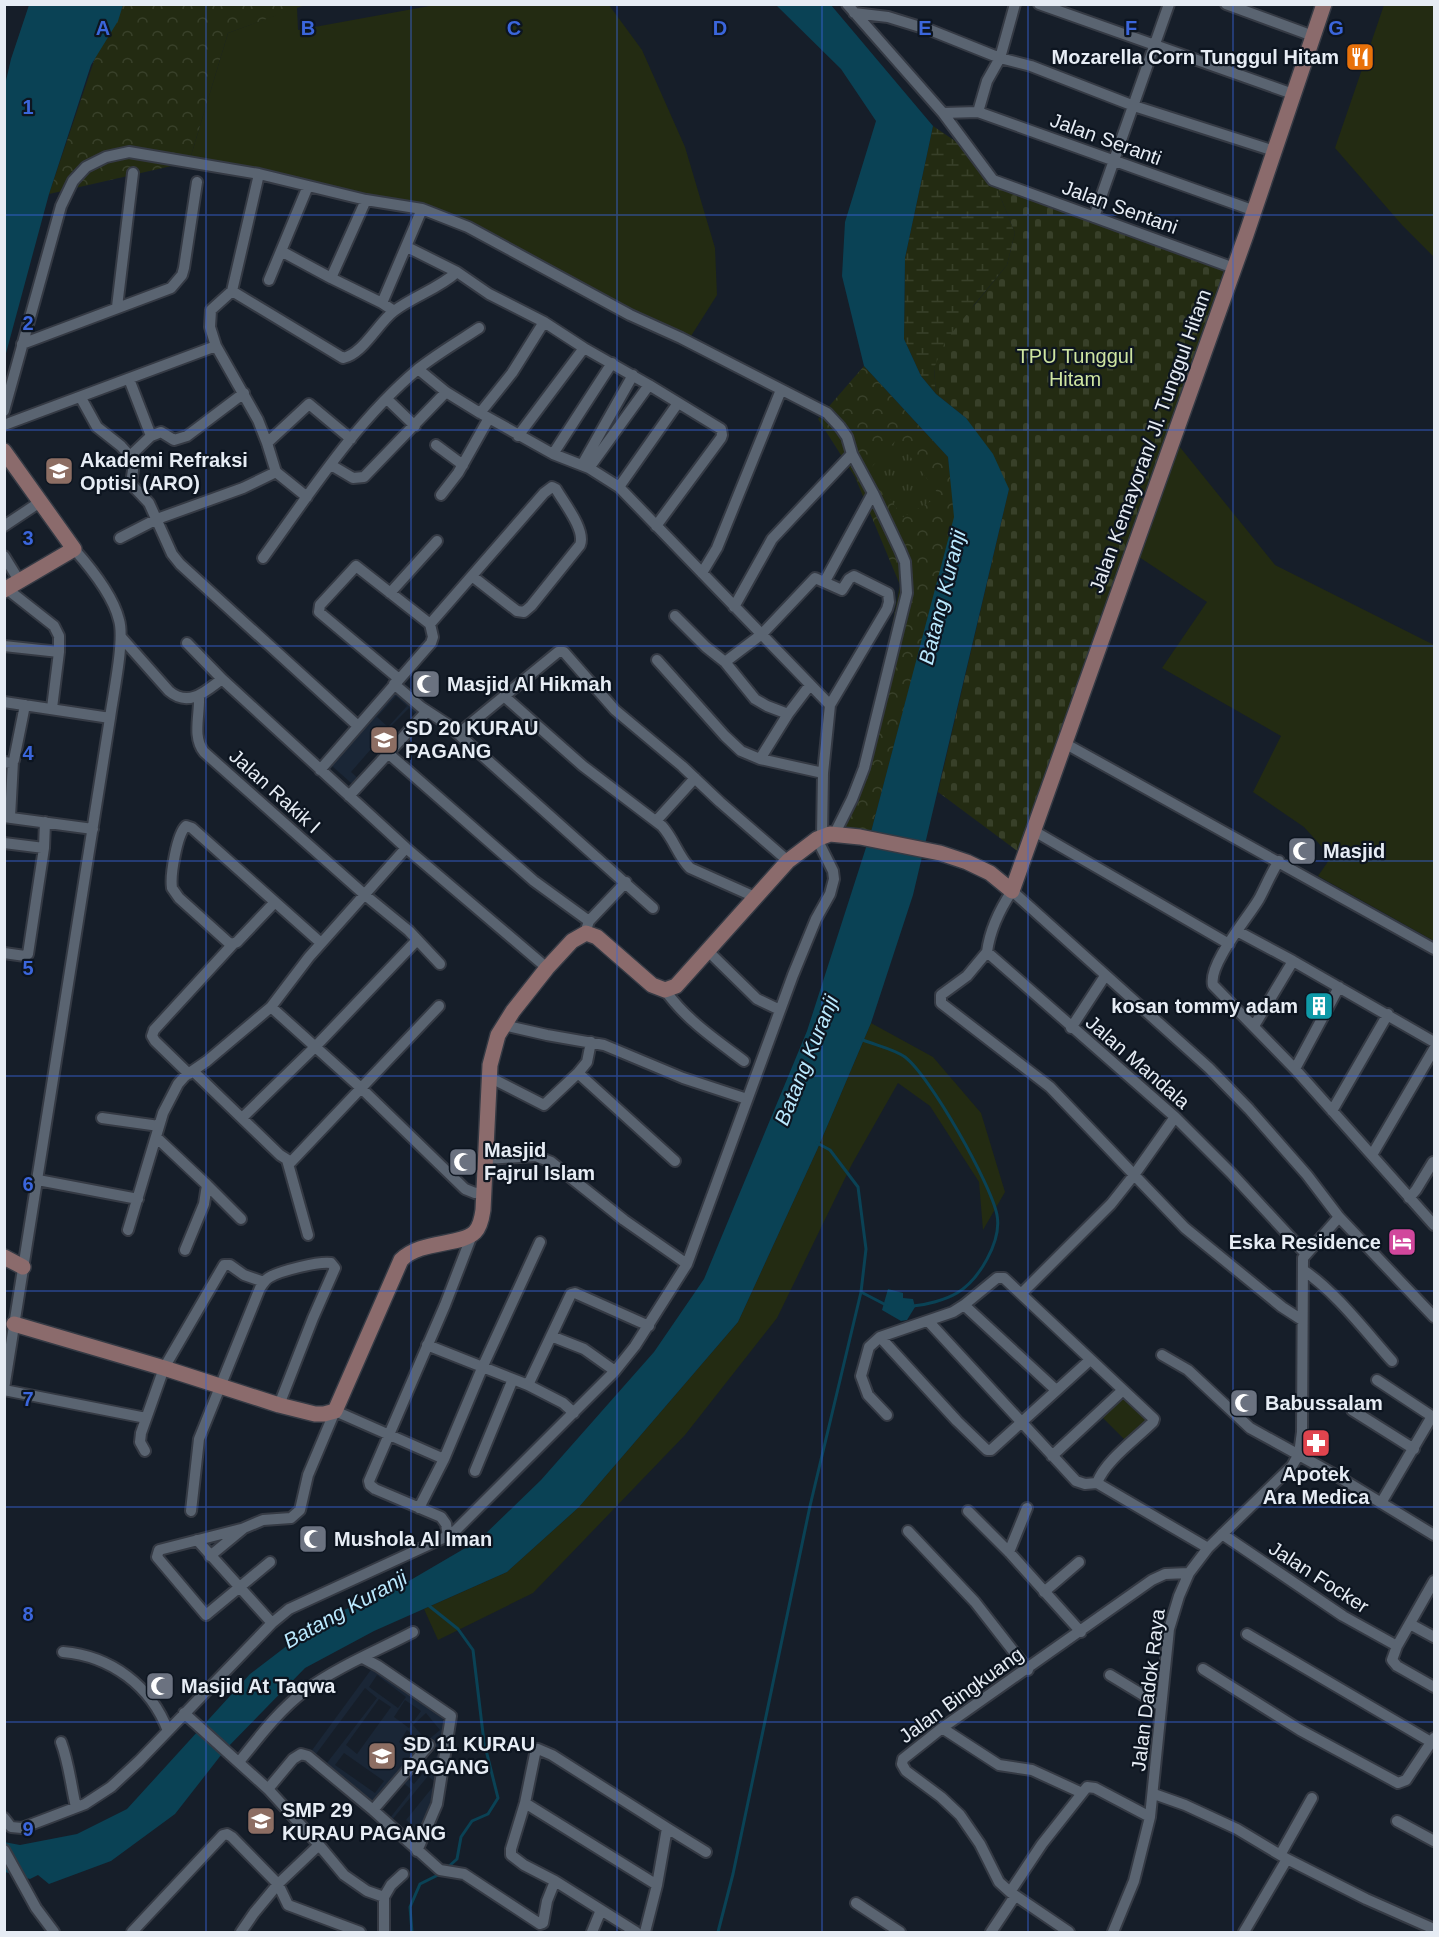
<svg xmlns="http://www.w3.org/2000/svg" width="1439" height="1937" font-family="Helvetica,sans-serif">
  <defs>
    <pattern id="forest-crowns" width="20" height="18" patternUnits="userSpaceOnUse" patternTransform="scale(1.5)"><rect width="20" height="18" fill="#232b12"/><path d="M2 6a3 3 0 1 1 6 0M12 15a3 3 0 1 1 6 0" fill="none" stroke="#384029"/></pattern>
    <pattern id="wetland-marsh" width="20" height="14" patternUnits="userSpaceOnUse" patternTransform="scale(1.5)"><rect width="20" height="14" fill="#232b12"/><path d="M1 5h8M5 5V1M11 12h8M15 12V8" fill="none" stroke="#384029"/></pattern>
    <pattern id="cemetery-stones" width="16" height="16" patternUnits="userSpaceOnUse" patternTransform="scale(1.5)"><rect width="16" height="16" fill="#232b12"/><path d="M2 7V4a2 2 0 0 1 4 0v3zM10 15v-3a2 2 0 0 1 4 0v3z" fill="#384029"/></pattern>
    <pattern id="park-tufts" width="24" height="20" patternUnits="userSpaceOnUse" patternTransform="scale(1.5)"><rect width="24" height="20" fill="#232b12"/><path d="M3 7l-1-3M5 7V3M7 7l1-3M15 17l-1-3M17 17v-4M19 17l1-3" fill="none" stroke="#384029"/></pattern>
  </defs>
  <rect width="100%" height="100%" fill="#161e29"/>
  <!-- built -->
  <path fill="#1a2636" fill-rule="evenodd" d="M397 690 425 714 359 790 332 766ZM396 696 407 706 388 727 377 717ZM409 708 419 718 396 742 385 732ZM371 749 382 759 361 781 351 772Z
    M373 1667 443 1714 445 1740 431 1812 419 1844 409 1839 310 1753ZM377 1675 406 1697 398 1708 369 1687ZM365 1688 377 1698 327 1763 316 1754ZM379 1699 391 1707 357 1754 346 1745ZM405 1700 421 1711 409 1728 394 1717ZM426 1713 440 1730 427 1741 413 1725ZM407 1730 427 1745 418 1757 399 1742ZM433 1745 441 1751 414 1784 407 1778ZM344 1753 384 1781 375 1793 335 1765ZM428 1776 436 1783 406 1820 417 1829 412 1835 392 1820ZM401 1781 412 1790 390 1818 380 1810Z"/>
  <!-- green -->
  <path fill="#232b12" d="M435 5H609L642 50 685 147 715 248 717 295 686 344 469 220 189 162 228 33 297 7 298 30Z
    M1384 5H1434V257L1402 225 1335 148Z
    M1175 441 1275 565 1434 645V941L1318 876 1331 857 1304 827 1253 792 1281 736 1162 668 1207 602 1136 555Z
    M871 1023 933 1057 981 1113 1005 1192 983 1230 979 1182 930 1106 898 1083 852 1164 777 1318 685 1435 533 1593 438 1640 424 1609 507 1572 579 1507 738 1322 817 1150Z
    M1124 1394 1149 1420 1127 1442 1101 1416Z"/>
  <!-- forest -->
  <path fill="url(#forest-crowns)" d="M113 5H305L228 33 189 162 49 194Z
    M864 366 948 457 955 517 871 832 841 827 875 712 900 585 855 477 818 419Z"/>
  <!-- wetland -->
  <path fill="url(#wetland-marsh)" d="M933 126 964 147 996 186 1015 233 1007 265 974 305 934 368 936 394 921 376 904 339 905 258Z"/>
  <!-- cemetery -->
  <path fill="url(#cemetery-stones)" d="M996 186 1234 267 1024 856 938 792 1009 489 966 418 936 394 934 368 946 340 1007 265 1015 233Z"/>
  <!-- park -->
  <path fill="url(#park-tufts)" d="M897 439 940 496 903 517 869 470Z"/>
  <!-- water -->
  <path fill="#0a4255" d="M29 5H123L118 21 91 65 49 194 5 357V85L11 59Z
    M776 5H831L933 126 905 258 904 339 921 376 936 394 966 418 993 454 1009 489 913 895 871 1023 817 1150 738 1322 579 1507 507 1572 374 1631 305 1668 225 1750 175 1814 111 1861 49 1884 38 1875 30 1879 5 1872 4 1842 20 1845 77 1834 127 1809 250 1674 322 1619 397 1588 479 1540 541 1480 654 1352 704 1279 807 1031 871 832 954 517 948 457 864 366 842 276 845 222 876 121 841 69Z
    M888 1289 903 1293V1298L913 1299 915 1307 907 1320 901 1321 882 1310Z"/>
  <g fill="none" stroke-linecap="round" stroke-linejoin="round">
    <!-- stream -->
    <path stroke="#0a4255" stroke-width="3" d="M863 1040C875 1045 894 1049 905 1057 930 1076 991 1184 997 1215 1002 1241 979 1280 957 1293 945 1300 926 1305 913 1306
      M861 1292 886 1305
      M428 1605 458 1629 473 1650 484 1742 498 1798 488 1814 472 1821 461 1837 457 1859 447 1868
      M412 1932 410 1907 420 1884 440 1874
      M718 1932 733 1874 810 1506 861 1292 866 1249 858 1187 830 1150 817 1143"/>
    <!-- street casing -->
    <g stroke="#353a44" stroke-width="14">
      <path id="street" d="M847 4 943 113 993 180 1234 268
        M1039 4 1293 94
        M1226 4 1313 36
        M854 13 888 17 930 30 1000 58 1031 66 1134 106 1274 151
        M978 112 987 81 1000 58 1015 4
        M943 113 978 112 1255 211
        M366 200 331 278 382 303 394 311
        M1094 217 1169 4
        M407 247 457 272 489 294 544 322 584 348 649 385 721 429 722 435 721 438 656 526
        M281 251 331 278
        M269 280 308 186
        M232 291 259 174
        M382 303 422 209
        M117 307 133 173
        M22 344 171 288 182 275 184 268 197 182
        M418 369 446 392 480 413 553 454 589 468 619 487 830 705
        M129 379 151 436 161 432 174 440 187 436 244 393
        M81 398 97 427 121 446 130 456 133 470 131 484 149 503 172 554 180 564 358 726
        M387 399 415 426
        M4 411 61 206 73 181 86 167 106 157 129 152 259 174 366 200 422 209 468 227 630 315 681 338 827 413 840 427 847 437 852 454 873 493 900 550 905 562 907 593 864 768 852 799 835 833
        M480 413 512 373 544 322
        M4 425 216 346
        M518 436 584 348
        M267 443 309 404 351 439
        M436 445 463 465
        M553 454 612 363
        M130 456 151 436
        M331 465 353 478 364 477 446 392
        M582 465 633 375
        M589 468 649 385
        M619 487 678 403
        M441 495 458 473 489 418
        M307 497 276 472 267 443 258 420 216 346 210 327 211 310 232 291 343 358C363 354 378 323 394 311 414 296 438 289 457 272
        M4 526 40 502
        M120 538 157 519 243 488 276 472
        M4 556 20 582
        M263 558C310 493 356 421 418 369 437 354 459 341 479 328
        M702 573 717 548 781 390
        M825 581 873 493
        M7 589 54 626 59 636V652
        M390 593 437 541
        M734 607 772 539 852 454
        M675 616 706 647 725 662 762 634 815 578 842 590 849 579 854 576 888 593 889 602 887 609 830 705 823 773 822 837
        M430 624 544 493 552 487 556 489C564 503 586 530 580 545L531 606 524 612 517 611 472 576
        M121 637 169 691C189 708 206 691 222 679L406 848 547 968
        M187 643 222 679
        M4 646 59 652 52 708
        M657 660 725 736 741 751 760 759 823 773
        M725 662 755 699 767 706 788 714
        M394 684 421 707 447 724 653 908
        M199 696C200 715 192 737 204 752L365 895 409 931 440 964
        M505 697 583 766 662 826C674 839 678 856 690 868L755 897
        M4 702 110 718
        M458 734 558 652H564L615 710 682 766 720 802 788 861
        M1066 744 1434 949
        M389 754 534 881 589 921
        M760 759 788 714 810 685
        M4 762 11 763 14 760 25 705
        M320 770 431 643 433 637 430 624 356 566 320 605 319 612 399 679
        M349 796 427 711
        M4 817 93 829
        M10 817 13 761
        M656 821 695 778
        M1034 831 1229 944
        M4 843 44 848
        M406 848 309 957 271 1007 361 1088 465 1189 475 1193 484 1192
        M1279 861C1271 873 1266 886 1259 899 1248 918 1208 964 1213 985L1295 1069 1434 1225
        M274 903 237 942 232 944 229 943 179 898 172 888C170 875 177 834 186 826L192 828 321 943
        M587 927 589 921 626 882
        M1237 931 1293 961 1434 1042
        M708 951 757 999 780 1010
        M987 952 967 976 941 995V1003L1050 1087 1185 1228 1282 1307 1302 1320
        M4 953 25 956 28 954 44 848 45 822
        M665 990C685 1019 716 1040 744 1061
        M503 1025 547 1035 604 1045 683 1078 747 1099
        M1254 1026 1293 961
        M1071 1028 1105 976
        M1295 1069 1339 987
        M193 1071 280 1155 291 1162 439 1006
        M578 1073 675 1161
        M189 1074 155 1041 152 1036 154 1030 233 944
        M489 1077 544 1105 578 1073 587 1062 591 1042
        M1332 1111 1388 1014
        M102 1118 159 1126
        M242 1118 315 1047 417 940
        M156 1137 207 1185 204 1204 185 1250
        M1372 1155 1434 1049
        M486 1159 536 1156 551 1162 624 1220 687 1264
        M287 1160 308 1235
        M38 1180 138 1199
        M207 1185 241 1219
        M1409 1198 1416 1190 1433 1162 1434 1163
        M128 1230 163 1113 178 1084 185 1076 207 1061 271 1007
        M1306 1254 1232 1174 1175 1117 987 952C990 929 1000 909 1012 891L1209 1068 1249 1109 1307 1175 1339 1217 1434 1317
        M1303 1270C1335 1291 1366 1332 1392 1361
        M1021 1294 1154 1419 1153 1422C1136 1439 1105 1461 1097 1483
        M964 1305 1056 1390
        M929 1322 1076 1481 1085 1484 1097 1483 1208 1548
        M551 1336 584 1349 615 1371
        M880 1337 957 1421 987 1450H991L1090 1360
        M427 1345 528 1385 563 1403 574 1413
        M1162 1355 1188 1370 1250 1428 1337 1476 1434 1535
        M1377 1380 1430 1415 1431 1418 1381 1503
        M528 1385 571 1294 575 1293 649 1326
        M4 1389 110 718C113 695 125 640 119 620 113 595 90 567 74 549
        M4 1390 146 1418
        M1352 1410 1414 1449
        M887 1415 868 1395 861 1376 869 1347 880 1337 953 1312 964 1305 997 1278H1004L1021 1294 1111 1204 1134 1175 1175 1117
        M145 1451 140 1442 141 1433 164 1368 224 1265H230L244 1275 264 1282
        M1052 1456 1123 1390
        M475 1471 513 1379
        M419 1508 444 1459 483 1366 540 1242
        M191 1511 199 1439 260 1288C263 1284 265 1279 270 1277 280 1271 319 1261 331 1263L335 1268 313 1318 279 1405
        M968 1511 1009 1552 1081 1632
        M241 1529 159 1550 157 1557 206 1615 270 1562
        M908 1531 975 1602 1028 1670
        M1222 1534 1343 1616 1397 1646
        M448 1537 446 1524 441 1517 375 1489 370 1485 369 1481 445 1305 472 1235
        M197 1540 272 1623
        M1009 1552 1027 1508
        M210 1556 244 1528 263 1520 291 1518 300 1510 308 1475 335 1411 444 1459
        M1434 1581 1397 1646 1392 1660 1397 1666 1434 1687
        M1044 1592 1079 1562
        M1410 1624 1434 1637
        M1247 1634 1431 1742
        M63 1652C111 1656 151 1686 168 1731
        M363 1658 378 1666 451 1716 437 1804 417 1851
        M1203 1669 1300 1730 1398 1783 1406 1780 1434 1738
        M1110 1675 1161 1706
        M184 1713 268 1789 319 1845 344 1875 367 1891 384 1897 391 1885 403 1874
        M942 1728 999 1765 1032 1770 1082 1793
        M61 1742C69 1763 71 1786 76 1807
        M239 1762C259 1737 280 1709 306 1690 339 1666 377 1651 413 1632
        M268 1789 293 1759 301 1754 308 1756 373 1810 440 1870 464 1874 540 1924 543 1923 547 1901 555 1881
        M1154 1794 1185 1805 1237 1829 1287 1859 1366 1899 1434 1929
        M525 1803 657 1885
        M373 1810 429 1745
        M4 1818 11 1827 22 1828 85 1804 111 1787 139 1761 272 1623 289 1609 452 1534 615 1371 635 1346 687 1264 793 975 816 919 830 894 834 879 833 871 817 839
        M1397 1821 1434 1841
        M667 1828 706 1852
        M4 1850 36 1908 54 1932
        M1280 1855 1312 1798
        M1010 1892 999 1882 980 1844 960 1815 941 1797 906 1771 902 1764 903 1759 942 1728 1152 1580 1165 1574 1189 1573
        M856 1903 900 1932
        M132 1932 223 1835 227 1834 232 1837 278 1884 319 1845
        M241 1932 254 1913 278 1884 288 1905 360 1932
        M384 1932V1897
        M592 1932 601 1910
        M636 1932 555 1881 524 1865 511 1855V1849L525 1803 535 1754 538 1749 552 1755 667 1828 657 1885 645 1932
        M991 1932 1015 1896
        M1069 1932 1010 1892 1042 1844 1087 1787 1095 1788 1150 1817
        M1113 1932 1134 1881 1150 1817 1169 1629 1179 1596 1189 1573 1208 1548 1292 1466 1299 1454 1302 1432 1303 1258 1339 1217
        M1244 1932 1287 1859"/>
    </g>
    <!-- secondary casing -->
    <g stroke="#353a44" stroke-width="18">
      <path id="secondary" d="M4 451 74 549 4 590
        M4 1257 23 1267
        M14 1324 164 1368 279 1405 315 1414H324L335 1411 401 1260C420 1240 461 1246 475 1232 480 1227 482 1217 483 1210L490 1065 498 1035 513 1011 547 968 572 941 586 933 597 937 652 985 665 990 676 986 788 861 817 839 830 834 860 837 940 853 967 862 990 873 1012 891 1246 235 1324 4"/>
    </g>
    <!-- street -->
    <use href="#street" stroke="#5a6471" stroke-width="10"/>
    <!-- secondary -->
    <use href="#secondary" stroke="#8b6b6c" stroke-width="15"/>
  </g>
  <!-- grid -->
  <path fill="none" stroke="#3b66dc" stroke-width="1.5" stroke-opacity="0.55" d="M206 4V1932M411 4V1932M617 4V1932M822 4V1932M1028 4V1932M1233 4V1932M4 215H1434M4 430H1434M4 646H1434M4 861H1434M4 1076H1434M4 1291H1434M4 1507H1434M4 1722H1434"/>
  <!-- icons -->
  <defs>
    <g id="restaurant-square" transform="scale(1.5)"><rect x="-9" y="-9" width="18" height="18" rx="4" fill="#e8710a" stroke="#0d1520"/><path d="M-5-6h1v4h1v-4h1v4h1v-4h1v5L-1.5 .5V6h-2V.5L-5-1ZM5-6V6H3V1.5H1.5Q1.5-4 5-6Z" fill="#fff"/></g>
    <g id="university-square" transform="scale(1.5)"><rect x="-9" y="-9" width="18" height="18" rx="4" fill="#8d6e63" stroke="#0d1520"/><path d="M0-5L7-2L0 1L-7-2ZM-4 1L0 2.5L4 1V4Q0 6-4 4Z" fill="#fff"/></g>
    <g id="mosque-square" transform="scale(1.5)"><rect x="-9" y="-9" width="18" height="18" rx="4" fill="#6b7280" stroke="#0d1520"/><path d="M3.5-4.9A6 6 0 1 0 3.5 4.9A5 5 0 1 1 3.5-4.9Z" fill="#fff"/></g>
    <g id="school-square" transform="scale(1.5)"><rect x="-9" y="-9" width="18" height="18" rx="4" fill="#8d6e63" stroke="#0d1520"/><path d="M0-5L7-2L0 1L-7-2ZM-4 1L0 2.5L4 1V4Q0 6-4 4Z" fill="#fff"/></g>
    <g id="building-square" transform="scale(1.5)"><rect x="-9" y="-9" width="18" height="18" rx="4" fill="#0f9aa8" stroke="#0d1520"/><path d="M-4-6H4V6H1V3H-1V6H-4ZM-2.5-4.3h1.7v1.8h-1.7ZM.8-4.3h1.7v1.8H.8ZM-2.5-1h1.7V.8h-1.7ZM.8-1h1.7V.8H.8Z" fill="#fff"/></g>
    <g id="hotel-square" transform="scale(1.5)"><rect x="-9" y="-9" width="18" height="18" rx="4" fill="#d1479c" stroke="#0d1520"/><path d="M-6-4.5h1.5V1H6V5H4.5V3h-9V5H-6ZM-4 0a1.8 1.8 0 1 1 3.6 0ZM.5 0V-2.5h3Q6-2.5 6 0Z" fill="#fff"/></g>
    <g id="pharmacy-square" transform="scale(1.5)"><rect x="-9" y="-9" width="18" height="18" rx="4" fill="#e0444e" stroke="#0d1520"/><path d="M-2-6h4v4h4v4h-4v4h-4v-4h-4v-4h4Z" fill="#fff"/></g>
  </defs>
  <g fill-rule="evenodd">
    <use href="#restaurant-square" x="1360" y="57"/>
    <use href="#university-square" x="59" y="471"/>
    <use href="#mosque-square" x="426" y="684"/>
    <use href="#school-square" x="384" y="740"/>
    <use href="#mosque-square" x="1302" y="851"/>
    <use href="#building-square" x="1319" y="1006"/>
    <use href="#mosque-square" x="463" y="1162"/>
    <use href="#hotel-square" x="1402" y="1242"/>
    <use href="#mosque-square" x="1244" y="1403"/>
    <use href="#pharmacy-square" x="1316" y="1443"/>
    <use href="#mosque-square" x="313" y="1539"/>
    <use href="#mosque-square" x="160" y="1686"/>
    <use href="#school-square" x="382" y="1756"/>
    <use href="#school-square" x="261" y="1821"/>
  </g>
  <g text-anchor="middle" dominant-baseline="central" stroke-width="4.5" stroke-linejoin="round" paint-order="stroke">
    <!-- poi labels -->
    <g font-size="20" font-weight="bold" fill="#e6ecf4" stroke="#0d1520" text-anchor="start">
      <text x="1339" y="57" text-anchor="end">Mozarella Corn Tunggul Hitam</text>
      <text x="80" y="460">Akademi Refraksi<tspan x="80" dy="23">Optisi (ARO)</tspan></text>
      <text x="447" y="684">Masjid Al Hikmah</text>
      <text x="405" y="728">SD 20 KURAU<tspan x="405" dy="23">PAGANG</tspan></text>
      <text x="1323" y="851">Masjid</text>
      <text x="1298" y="1006" text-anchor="end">kosan tommy adam</text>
      <text x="484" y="1150">Masjid<tspan x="484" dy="23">Fajrul Islam</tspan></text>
      <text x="1381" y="1242" text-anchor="end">Eska Residence</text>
      <text x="1265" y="1403">Babussalam</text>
      <text x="1316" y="1474" text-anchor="middle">Apotek<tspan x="1316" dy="23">Ara Medica</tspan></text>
      <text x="334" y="1539">Mushola Al Iman</text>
      <text x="181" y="1686">Masjid At Taqwa</text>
      <text x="403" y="1744">SD 11 KURAU<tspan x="403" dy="23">PAGANG</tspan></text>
      <text x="282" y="1810">SMP 29<tspan x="282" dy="23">KURAU PAGANG</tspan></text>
    </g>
    <!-- street labels -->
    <g font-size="20" fill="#e6ecf4" stroke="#0d1520">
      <text transform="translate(1106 139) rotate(20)">Jalan Seranti</text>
      <text transform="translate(1120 207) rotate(20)">Jalan Sentani</text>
      <text transform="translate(1150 441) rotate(-70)">Jalan Kemayoran/ Jl. Tunggul Hitam</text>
      <text transform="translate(275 791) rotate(42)">Jalan Rakik I</text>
      <text transform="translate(1138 1062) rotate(41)">Jalan Mandala</text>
      <text transform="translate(1319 1577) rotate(33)">Jalan Focker</text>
      <text transform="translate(1148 1690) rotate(-83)">Jalan Dadok Raya</text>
      <text transform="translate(961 1695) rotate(-36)">Jalan Bingkuang</text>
    </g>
    <!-- park labels -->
    <g font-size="20" fill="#cee5a1" stroke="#0d1520">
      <text x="1075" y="356">TPU Tunggul<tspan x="1075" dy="23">Hitam</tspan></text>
    </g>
    <!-- water labels -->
    <g font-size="21" font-style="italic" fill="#bae9fe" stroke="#0d1520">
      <text transform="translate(942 597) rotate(-76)">Batang Kuranji</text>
      <text transform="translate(806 1060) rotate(-68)">Batang Kuranji</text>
      <text transform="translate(345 1609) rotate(-29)">Batang Kuranji</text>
    </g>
  </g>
  <g font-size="20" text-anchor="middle" font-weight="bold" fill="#3b66dc" stroke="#0d1520" stroke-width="4.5" stroke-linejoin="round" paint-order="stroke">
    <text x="103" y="35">A</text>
    <text x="308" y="35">B</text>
    <text x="514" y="35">C</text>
    <text x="720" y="35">D</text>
    <text x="925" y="35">E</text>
    <text x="1131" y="35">F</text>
    <text x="1336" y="35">G</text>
    <text x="28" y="114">1</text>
    <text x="28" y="330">2</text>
    <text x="28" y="545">3</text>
    <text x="28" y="760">4</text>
    <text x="28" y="975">5</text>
    <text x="28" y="1191">6</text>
    <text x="28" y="1406">7</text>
    <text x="28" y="1621">8</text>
    <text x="28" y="1836">9</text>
  </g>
  <!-- border -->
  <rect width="1439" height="1937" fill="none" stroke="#e6ecf4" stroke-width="12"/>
</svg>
